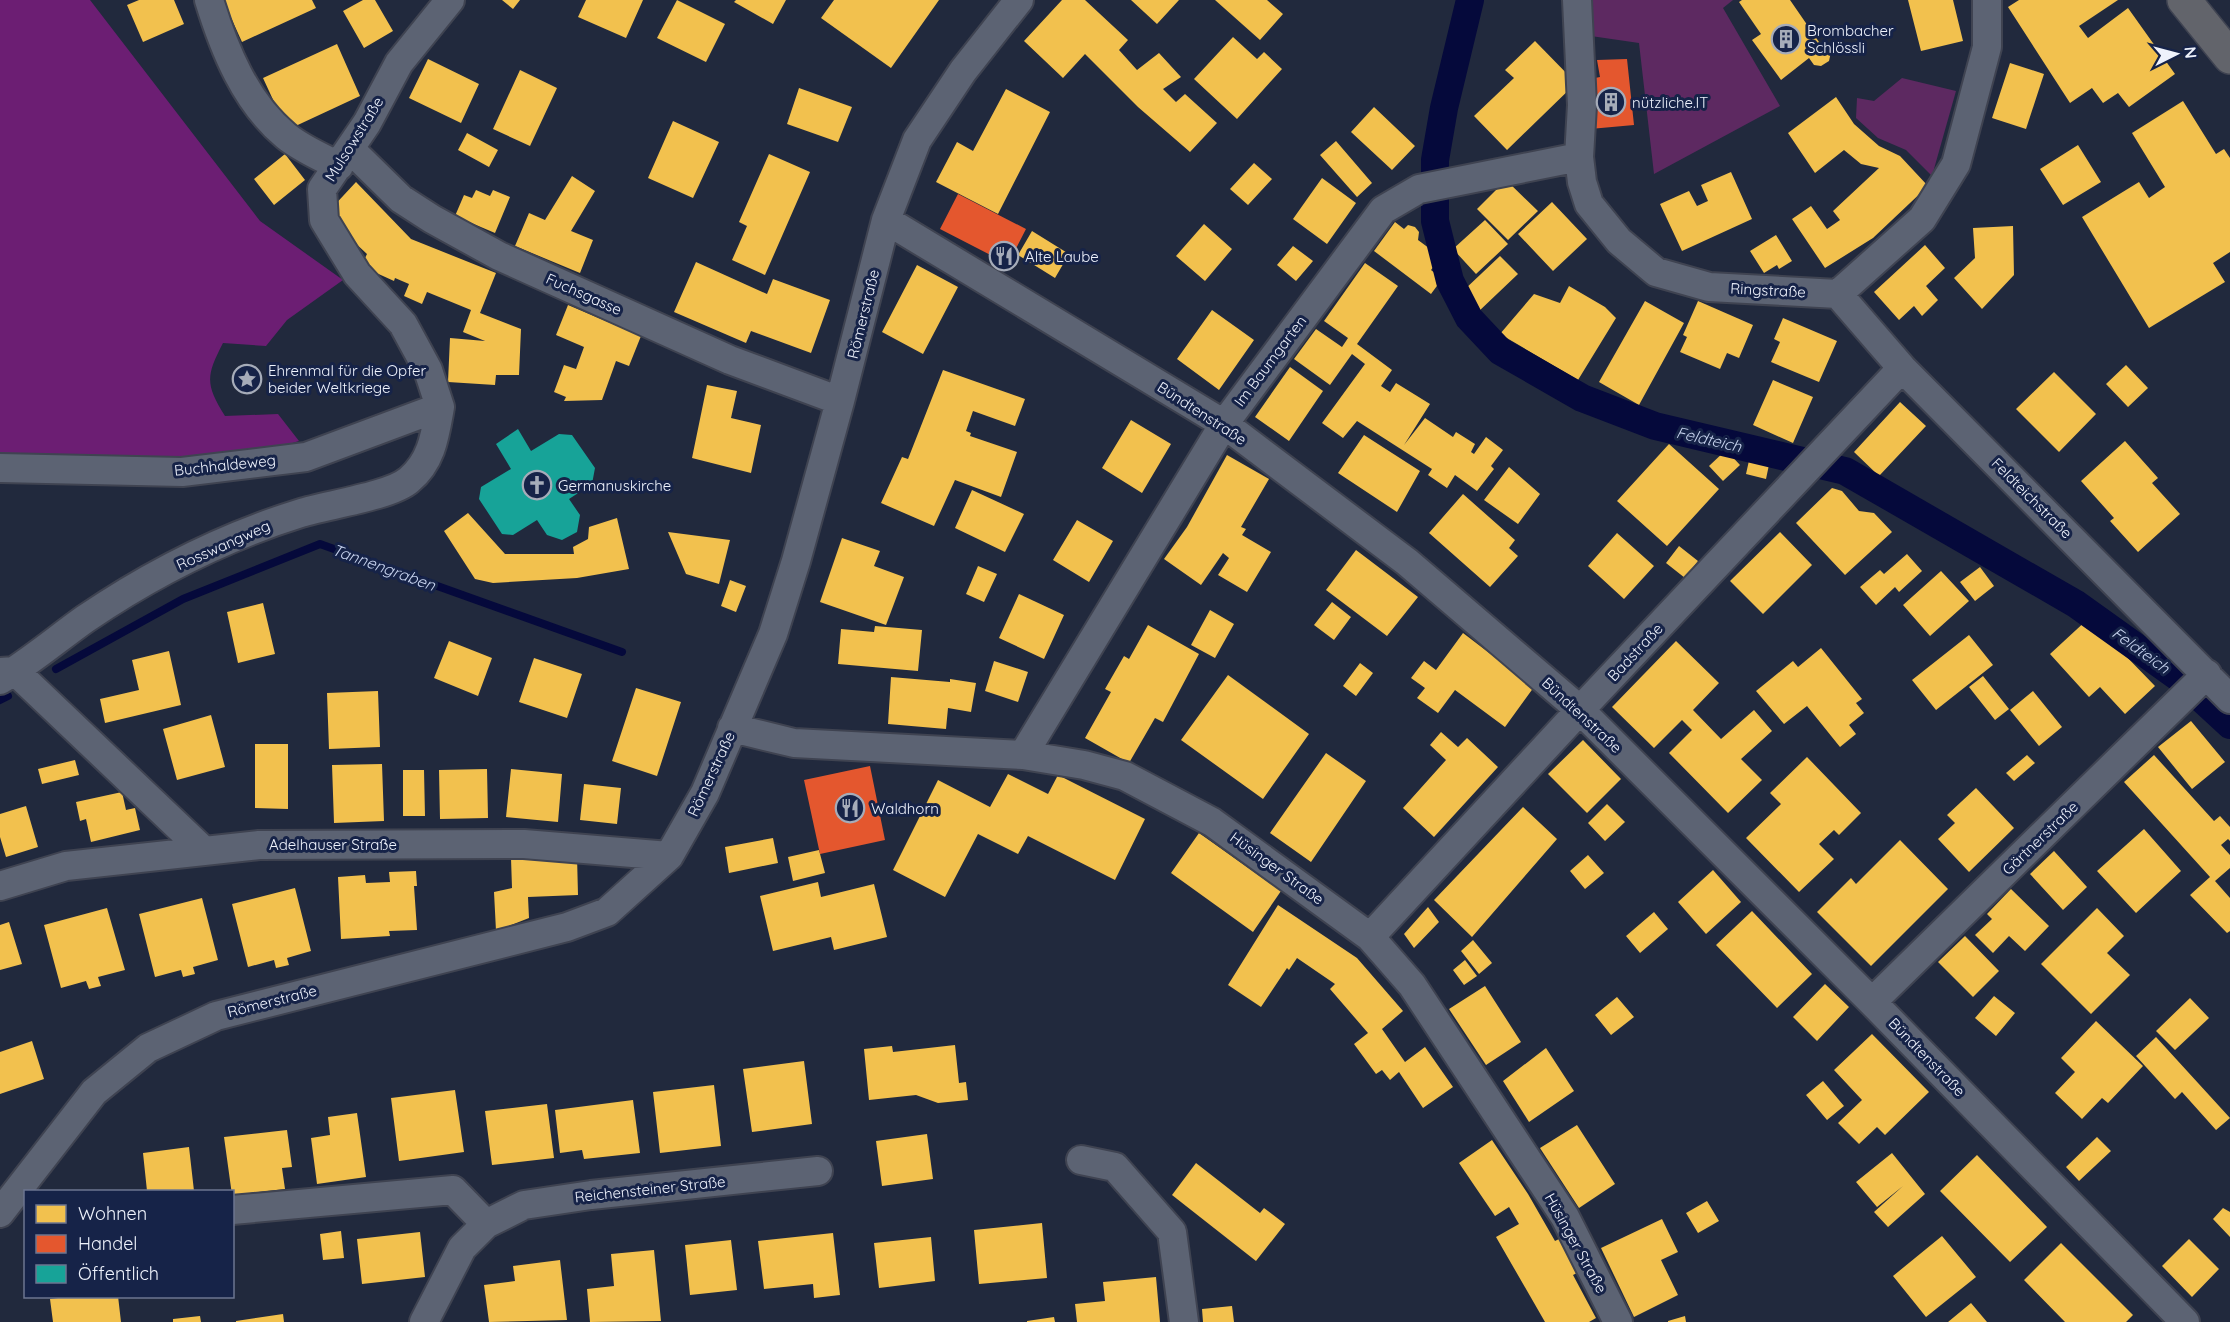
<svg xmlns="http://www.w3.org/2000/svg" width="2230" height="1322" font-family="Quicksand,sans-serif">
  <rect width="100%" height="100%" fill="#21293d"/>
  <!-- green -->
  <path fill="#5d2961" d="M1588 0H1733L1723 8 1780 106 1654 174 1639 43 1584 35Z
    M1902 78 1956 91 1932 176 1906 150 1878 138 1856 118 1857 98 1874 101Z"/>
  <!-- forest -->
  <path fill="#6c1e73" d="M0 0H90L260 221 343 280 287 320 266 346 223 343C206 376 205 384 225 416L278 414 299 441 254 455 0 466Z"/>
  <!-- homes -->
  <path fill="#f2c14e" d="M139 0H174L184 24 143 42 127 5Z
    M223 0H312L316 8 242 42Z
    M363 0H375L393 31 364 48 343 11Z
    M502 0H520L513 9Z
    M586 0H643L626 38 578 17Z
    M677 0 725 24 706 62 657 38Z
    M736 0H786L773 24 734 2Z
    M834 0H939L891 68 821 18Z
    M1062 0H1085L1128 40 1119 50 1137 70 1159 53 1181 77 1163 89 1176 102 1185 94 1217 123 1190 152 1138 107 1085 54 1063 78 1024 41Z
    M1131 0H1179L1157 24Z
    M1215 0H1267L1283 14 1260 40Z
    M1742 0H1790L1819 42 1826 44 1831 52 1829 61 1821 66 1814 65 1809 58 1781 80 1752 40 1761 34 1739 2Z
    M1908 0H1953L1963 41 1921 51Z
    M2019 0H2118L2079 26 2088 38 2128 8 2175 74 2129 107 2118 93 2103 103 2092 88 2070 103 2008 7Z
    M1233 37 1257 59 1264 52 1282 69 1237 119 1194 79Z
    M1535 41 1576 83 1507 150 1474 116 1514 78 1505 70Z
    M337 44 360 96 287 130 263 78Z
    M428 59 479 84 461 123 409 98Z
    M2010 63 2044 74 2026 129 1992 118Z
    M520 70 557 88 530 146 493 129Z
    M799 88 852 107 838 142 787 124Z
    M1006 89 1050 112 998 214 936 182 957 142 973 151Z
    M1836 97 1854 124 1879 146 1900 156 1928 186 1873 238 1825 268 1792 219 1811 206 1827 229 1840 220 1833 211 1879 168 1861 164 1844 150 1815 173 1788 133Z
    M2183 101 2216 154 2224 149 2230 158V252L2213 263 2225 282 2149 328 2082 217 2139 182 2149 198 2165 187 2132 133Z
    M1374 107 1415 146 1392 170 1351 132Z
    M673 121 719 142 693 198 648 178Z
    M467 133 498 150 489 167 458 150Z
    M1336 141 1372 183 1357 197 1320 155Z
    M2078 145 2101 182 2063 205 2040 169Z
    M285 154 305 180 274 205 254 179Z
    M769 154 810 172 765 275 732 260 747 226 739 222Z
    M1254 163 1272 179 1248 205 1230 189Z
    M1731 172 1752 219 1682 251 1660 204 1689 191 1697 206 1708 201 1701 185Z
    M572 176 595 191 571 231 593 240 580 273 515 246 529 213 545 220Z
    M1322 178 1356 203 1327 244 1293 219Z
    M1506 180 1538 211 1508 240 1477 209Z
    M356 182 411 239 496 273 480 313 521 329 519 375H496L495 385 448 382 450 338 485 341 463 332 471 310 427 292 422 304 404 296 409 284 395 278 394 281 361 266 367 254 337 226 342 221 330 210Z
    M476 190 490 196 493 190 510 197 495 233 455 216 464 195 472 198Z
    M1552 202 1587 239 1553 271 1518 234Z
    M1485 220 1508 244 1476 274 1453 249Z
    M1395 222 1404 229 1408 225 1415 227 1419 232 1418 240 1441 257 1431 270 1442 279 1431 294 1374 251Z
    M1204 224 1232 249 1205 281 1176 256Z
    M2013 226 2014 275 1982 309 1954 278 1975 258 1973 228Z
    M1032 231 1069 254 1055 278 1018 255Z
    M1776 235 1792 261 1779 269 1777 265 1764 273 1750 251Z
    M1925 245 1945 268 1926 286 1938 300 1922 316 1914 306 1899 320 1874 292Z
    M1293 246 1313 261 1296 281 1277 265Z
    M1500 256 1518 274 1477 313 1463 291Z
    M696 262 767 294 773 279 830 300 811 353 751 331 746 343 674 312Z
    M1365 263 1398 286 1357 344 1392 370 1381 386 1390 392 1396 383 1430 404 1404 445 1425 418 1453 437 1456 432 1475 444 1471 452 1474 454 1486 437 1503 450 1491 466 1494 469 1477 491 1455 475 1447 488 1428 475 1432 469 1357 421 1343 438 1322 423 1365 364 1352 354 1330 385 1294 359 1316 329 1342 347 1348 338 1324 321Z
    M917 265 958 287 923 354 882 332Z
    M1569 286 1605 307 1616 318 1578 380 1500 334 1534 294 1560 303Z
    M1645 301 1684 323 1639 405 1599 382Z
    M1698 301 1753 325 1739 358 1727 353 1720 369 1680 352 1687 337 1683 335Z
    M568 305 641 336 629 366 616 361 602 400 564 401 566 397 554 392 564 365 576 369 584 347 556 335Z
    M1212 310 1254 340 1219 390 1177 359Z
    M1783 318 1837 341 1819 382 1771 362 1780 342 1774 339Z
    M2126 365 2148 388 2128 407 2106 384Z
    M1290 367 1323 391 1289 441 1255 417Z
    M943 370 1025 399 1015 426 973 411 966 431 971 433 970 436 1017 452 1001 497 955 480 934 526 881 503 902 457 908 459Z
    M2054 372 2096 414 2059 452 2016 409Z
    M1773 380 1813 397 1793 443 1753 425Z
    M707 385 737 391 731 418 761 425 751 473 692 458Z
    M1900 402 1926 426 1879 476 1854 452Z
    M1131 420 1171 444 1142 493 1102 468Z
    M1364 435 1420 471 1397 512 1338 473Z
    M2125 441 2158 478 2152 483 2180 514 2138 552 2110 521 2114 518 2081 481Z
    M1669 444 1719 489 1667 546 1617 501Z
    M1726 450 1740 465 1723 481 1709 466Z
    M1227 455 1269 479 1241 527 1246 529 1242 535 1271 552 1247 592 1218 575 1229 558 1223 553 1201 585 1164 559 1187 527Z
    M1750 456 1770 460 1766 479 1746 474Z
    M1509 467 1540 494 1518 524 1484 500Z
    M1832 488 1842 491 1859 511 1874 513 1892 532 1845 575 1796 523Z
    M972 490 1024 514 1005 552 955 528Z
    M1463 494 1515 540 1509 548 1518 556 1490 587 1429 533Z
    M468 513 505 554H574L573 547 588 539 589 527 617 518 629 569 577 578 493 583 475 579 444 531Z
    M1077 520 1113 541 1089 582 1053 560Z
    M668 532 730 540 719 584 686 574Z
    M1780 532 1812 565 1763 614 1730 581Z
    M1617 533 1654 566 1624 599 1588 566Z
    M842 538 880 551 874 566 904 577 886 625 820 602Z
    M1679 546 1698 561 1685 578 1666 563Z
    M1356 550 1418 597 1387 636 1326 590Z
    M1907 554 1922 571 1899 592 1895 587 1876 605 1860 587 1880 570 1884 574Z
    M978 566 997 574 984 602 966 594Z
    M1980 567 1994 586 1975 601 1960 582Z
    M1941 571 1969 601 1930 636 1903 605Z
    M730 580 746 586 736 612 721 606Z
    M1019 594 1064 615 1044 659 999 638Z
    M1332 602 1351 617 1334 640 1314 625Z
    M263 603 275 654 238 663 227 612Z
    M1210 610 1234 624 1215 658 1191 645Z
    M2089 618 2155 686 2125 714 2100 687 2089 697 2050 654Z
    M1148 625 1199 654 1163 722 1155 718 1129 763 1085 738 1111 692 1105 689 1124 656 1129 659Z
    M875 626 922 630 918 671 838 664 841 629 874 632Z
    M1463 633 1534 687 1505 727 1455 690 1438 713 1417 698 1425 688 1411 678 1424 661 1436 670Z
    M1969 635 1993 665 1936 710 1912 680Z
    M449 641 492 658 478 696 434 678Z
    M1676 641 1719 683 1693 710 1721 739 1754 710 1772 731 1741 759 1762 780 1728 813 1669 753 1692 730 1682 720 1654 748 1612 707Z
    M1821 648 1862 699 1856 703 1864 713 1849 725 1856 734 1840 747 1807 706 1784 724 1756 691 1793 661 1798 667Z
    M169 651 181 705 105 723 100 699 139 690 132 660Z
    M534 658 582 674 567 718 519 702Z
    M994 661 1028 672 1018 702 985 691Z
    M1360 663 1373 673 1356 696 1343 686Z
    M1228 675 1309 734 1263 799 1181 740Z
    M1983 676 2009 709 1995 720 1969 687Z
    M891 677 950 682V679L976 683 971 712 948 708 946 729 888 724Z
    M636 688 681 702 657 776 612 761Z
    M378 691 380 747 329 749 327 693Z
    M2033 691 2062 727 2039 746 2010 710Z
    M211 715 225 767 177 780 163 729Z
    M2191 721 2225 762 2192 789 2158 747Z
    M1441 732 1458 747 1467 738 1498 767 1434 837 1403 808 1446 760 1430 745Z
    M1583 740 1621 779 1587 813 1548 774Z
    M255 744H288V809L255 808Z
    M1326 753 1366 781 1311 862 1270 833Z
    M2027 755 2035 763 2014 781 2006 773Z
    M2154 755 2214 821 2220 816 2230 827V841L2228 839 2221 845 2230 855V868L2215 881 2230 898V931L2227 933 2190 895 2210 877 2124 782Z
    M1807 757 1861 813 1839 835 1834 830 1819 844 1834 859 1799 892 1746 838 1781 804 1770 793Z
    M75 760 79 775 42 784 38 769Z
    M382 764 384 821 334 823 332 765Z
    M487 769 488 818 440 819 439 770Z
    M511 769 562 774 558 822 506 817Z
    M403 770H424L425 816H403Z
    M1008 774 1048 794 1058 775 1145 819 1115 880 1028 836 1018 854 978 834 945 897 893 870 938 780 990 807Z
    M584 784 621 788 617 824 580 820Z
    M1976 788 2014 828 1969 872 1938 839 1955 823 1947 815Z
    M122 792 126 810 135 808 140 830 91 842 86 819 80 821 76 802Z
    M1607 804 1625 822 1605 841 1588 823Z
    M26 806 38 847 6 857 0 837V814Z
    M1523 807 1557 839 1472 937 1434 900Z
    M2144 829 2181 871 2136 913 2097 871Z
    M1199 833 1281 891 1253 932 1171 873Z
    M773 838 778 863 729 873 725 847Z
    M1900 840 1948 889 1871 966 1817 912 1851 878 1856 884Z
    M819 850 825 873 793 881 788 857Z
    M2054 851 2087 887 2063 910 2030 874Z
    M1588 855 1604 873 1585 889 1570 871Z
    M577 856 578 895 528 897 529 918 496 931 494 892 512 888 511 858Z
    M1713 870 1741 902 1706 934 1678 902Z
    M416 871 417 886H414L417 930 389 931 390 936 341 939 338 877 365 875 366 883 390 882 389 872Z
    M818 882 821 897 874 884 887 937 834 950 831 937 773 951 760 896Z
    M295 888 311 951 287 958 289 965 276 968 274 960 248 967 232 904Z
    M2011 889 2049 926 2025 951 2009 936 1993 953 1975 935 1992 919 1987 914Z
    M202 898 218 960 193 967 195 974 183 977 181 970 155 977 139 914Z
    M1278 905 1357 958 1403 1011 1382 1029 1405 1062 1425 1047 1453 1087 1423 1108 1399 1072 1390 1080 1382 1070 1376 1074 1354 1044 1368 1033 1330 989 1335 984 1297 958 1289 970 1287 968 1261 1007 1228 985Z
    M1428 907 1439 922 1414 948 1404 934Z
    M107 908 125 970 98 977 101 986 89 989 86 981 61 988 44 925Z
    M2097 908 2124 936 2107 953 2130 975 2091 1014 2041 964Z
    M1752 911 1812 974 1777 1008 1716 945Z
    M1654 912 1668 929 1640 953 1626 936Z
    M9 922 22 964 0 970V925Z
    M1965 936 1999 971 1973 997 1938 962Z
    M1473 940 1492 963 1479 974 1461 951Z
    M1465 960 1477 976 1464 985 1453 970Z
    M1825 984 1849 1007 1817 1041 1793 1017Z
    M1485 986 1521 1042 1486 1065 1449 1009Z
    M1994 996 2015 1013 1996 1036 1975 1018Z
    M1617 997 1634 1017 1611 1035 1595 1015Z
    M2190 998 2209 1018 2175 1050 2156 1031Z
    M2096 1021 2143 1066 2108 1103 2102 1098 2082 1119 2055 1093 2075 1072 2061 1058Z
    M1872 1034 1929 1092 1885 1135 1877 1127 1859 1144 1838 1123 1862 1100 1834 1070Z
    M2156 1037 2230 1118 2216 1130 2182 1092 2175 1099 2136 1056Z
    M32 1041 44 1079 0 1094V1052Z
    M955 1045 959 1083 966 1082 968 1100 938 1103 916 1095 869 1100 864 1049 892 1046 893 1052Z
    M1546 1048 1574 1091 1529 1122 1503 1081Z
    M804 1061 812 1124 752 1132 743 1069Z
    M1823 1081 1844 1106 1827 1120 1806 1095Z
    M714 1085 721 1146 660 1153 653 1092Z
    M455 1090 464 1152 399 1161 391 1098Z
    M633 1100 640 1153 584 1159 582 1150 560 1153 555 1110Z
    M547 1104 554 1158 492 1165 485 1111Z
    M357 1113 366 1177 317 1184 311 1138 330 1135 328 1117Z
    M1577 1125 1615 1184 1579 1208 1540 1148Z
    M287 1130 292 1167 282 1168 285 1189 232 1195 224 1137Z
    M927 1134 933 1179 882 1186 876 1141Z
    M2097 1137 2111 1151 2079 1181 2066 1167Z
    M1492 1140 1528 1194 1555 1241 1559 1239 1577 1273 1573 1275 1596 1318 1589 1322H1545L1496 1237 1519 1224 1509 1207 1495 1216 1459 1163Z
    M189 1147 194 1191H147L143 1153Z
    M1892 1153 1925 1194 1888 1227 1874 1212 1903 1186 1877 1207 1856 1182Z
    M1977 1155 2047 1227 2010 1262 1940 1191Z
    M1196 1163 1260 1213 1264 1208 1285 1224 1256 1261 1172 1195Z
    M1707 1201 1719 1221 1698 1233 1686 1213Z
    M2223 1208 2230 1212V1237L2213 1219Z
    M1662 1219 1678 1252 1661 1260 1678 1295 1634 1317 1601 1248Z
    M1042 1223 1047 1278 979 1284 974 1230Z
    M341 1231 344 1258 323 1260 320 1234Z
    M420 1232 425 1277 362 1284 357 1239Z
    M833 1233 840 1295 814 1298 813 1284 764 1289 758 1241Z
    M1942 1236 1976 1277 1926 1317 1893 1276Z
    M931 1237 935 1281 879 1288 874 1243Z
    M2189 1239 2219 1269 2192 1297 2162 1266Z
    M731 1240 737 1290 690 1295 685 1245Z
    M2061 1243 2133 1315 2126 1322H2065L2024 1280Z
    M654 1250 661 1321 590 1322 587 1289 614 1286 611 1254Z
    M560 1260 567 1320 489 1322 484 1285 515 1281 513 1266Z
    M1156 1277 1160 1322H1077L1075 1304 1105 1301 1103 1282Z
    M74 1296H118L121 1322H53L50 1299Z
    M1971 1303 1987 1322H1948Z
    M1232 1306 1234 1322H1203L1202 1309Z
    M283 1314 284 1322H236V1321Z
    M200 1316 201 1322H173V1319Z
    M1685 1316 1686 1322H1668V1321Z
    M1054 1317 1055 1322H1027V1321Z"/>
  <!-- shops -->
  <path fill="#e4572e" d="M1627 59 1634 125 1590 129V79L1600 77 1597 60Z
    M958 194 1026 229 1008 264 940 229Z
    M870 766 885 840 820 854 804 780Z"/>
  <!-- public -->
  <path fill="#17a398" d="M518 429 531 451 559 434 572 435 595 468 592 484 569 499 580 515 577 532 562 540 547 535 537 520 513 535 502 534 479 499 481 487 511 469 496 444Z"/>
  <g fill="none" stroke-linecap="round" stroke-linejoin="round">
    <!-- stream -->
    <path stroke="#05093b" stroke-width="8" d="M56 669 183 599 320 544 622 652
      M0 700 8 696"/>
    <!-- canal -->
    <path stroke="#05093b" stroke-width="28" d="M1470 0 1444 108 1435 160V221L1450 281 1469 318 1500 351 1582 398 1655 426 1845 471 2076 604 2178 677 2230 725"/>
    <!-- minor casing -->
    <g stroke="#3f4351" stroke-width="32">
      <path id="minor" d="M209 0C224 49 245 102 286 136 302 149 321 157 339 166
        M1577 0 1582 105 1579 157 1582 182 1589 204 1619 241 1656 272 1709 287 1838 294 1922 219 1956 164 1987 47V0
        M350 149 401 199 432 219 499 256 730 360 840 401
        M886 220 1224 424 1407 562 1580 710 1872 1002 2185 1322
        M1838 294 1902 368 2230 699
        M440 407 428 370 403 324 357 274 324 220 322 189 367 123 399 63 450 0
        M0 468 182 472 306 457 440 407
        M0 672 15 671 204 851
        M0 680C30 662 57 639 85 619 151 574 224 537 301 513 326 505 391 496 409 480 432 461 435 435 440 407
        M732 728 794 743 1023 755 1084 765 1125 776 1212 822 1370 937 1412 985 1565 1217 1618 1322
        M1023 755 1224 424 1383 210 1419 189 1579 157
        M0 886 66 866 259 845 524 844 669 856
        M1370 937 1580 710 1902 368
        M1872 1002 2207 674
        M1081 1160 1115 1167 1172 1232 1184 1322
        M232 1210 453 1190 486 1224
        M0 1213 94 1092 148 1048 216 1016 567 927 607 912 669 856 705 793 773 634 796 561 840 401 886 220 917 140 963 71 1019 0
        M424 1322 462 1248 486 1224 524 1205 591 1195 818 1171"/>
    </g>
    <!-- major casing -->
    <g stroke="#3f4351" stroke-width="36">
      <path id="major" d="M2184 0 2230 57"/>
    </g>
    <!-- minor -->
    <use href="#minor" stroke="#5c6373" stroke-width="28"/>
    <!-- major -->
    <use href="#major" stroke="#62646b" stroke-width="33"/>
  </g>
  <!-- icons -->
  <defs>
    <g id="building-ring" transform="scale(1.5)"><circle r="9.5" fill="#162348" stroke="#a6acb9" stroke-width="1.5"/><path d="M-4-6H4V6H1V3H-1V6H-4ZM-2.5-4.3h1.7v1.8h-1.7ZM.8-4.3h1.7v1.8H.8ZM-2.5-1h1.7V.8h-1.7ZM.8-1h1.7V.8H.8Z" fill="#a6acb9"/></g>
    <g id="restaurant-ring" transform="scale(1.5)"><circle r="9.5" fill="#162348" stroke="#a6acb9" stroke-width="1.5"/><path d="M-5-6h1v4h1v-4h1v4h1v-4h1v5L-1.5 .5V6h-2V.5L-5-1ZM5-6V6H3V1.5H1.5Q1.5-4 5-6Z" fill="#a6acb9"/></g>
    <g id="sight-ring" transform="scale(1.5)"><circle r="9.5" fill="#162348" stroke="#a6acb9" stroke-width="1.5"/><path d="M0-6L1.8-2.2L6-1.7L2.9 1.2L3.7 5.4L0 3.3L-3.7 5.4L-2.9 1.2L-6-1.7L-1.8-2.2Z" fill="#a6acb9"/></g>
    <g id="church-ring" transform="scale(1.5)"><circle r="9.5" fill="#162348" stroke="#a6acb9" stroke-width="1.5"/><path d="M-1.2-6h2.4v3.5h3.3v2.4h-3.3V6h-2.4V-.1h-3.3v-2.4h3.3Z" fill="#a6acb9"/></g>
  </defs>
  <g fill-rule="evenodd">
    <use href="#building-ring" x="1786" y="39"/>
    <use href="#building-ring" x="1611" y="102"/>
    <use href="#restaurant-ring" x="1004" y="256"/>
    <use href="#sight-ring" x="247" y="379"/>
    <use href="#church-ring" x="537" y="485"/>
    <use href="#restaurant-ring" x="850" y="808"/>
  </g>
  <g text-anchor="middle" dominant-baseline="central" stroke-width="6" stroke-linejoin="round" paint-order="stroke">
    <!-- poi labels -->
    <g font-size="15" fill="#eef2fc" stroke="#162348" text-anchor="start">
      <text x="1807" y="30">Brombacher<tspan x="1807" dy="17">Schlössli</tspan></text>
      <text x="1632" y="102">nützliche.IT</text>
      <text x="1025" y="256">Alte Laube</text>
      <text x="268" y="370">Ehrenmal für die Opfer<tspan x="268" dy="17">beider Weltkriege</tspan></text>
      <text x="558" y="485">Germanuskirche</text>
      <text x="871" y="808">Waldhorn</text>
    </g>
    <!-- street labels -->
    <g font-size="15" fill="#eef2fc" stroke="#162348">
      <text transform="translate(354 139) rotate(-58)">Mulsowstraße</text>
      <text transform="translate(1768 290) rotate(3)">Ringstraße</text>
      <text transform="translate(584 294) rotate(24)">Fuchsgasse</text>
      <text transform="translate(863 314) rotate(-76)">Römerstraße</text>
      <text transform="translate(1270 361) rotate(-53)">Im Baumgarten</text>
      <text transform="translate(1202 413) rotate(33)">Bündtenstraße</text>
      <text transform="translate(225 465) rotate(-6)">Buchhaldeweg</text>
      <text transform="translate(2032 498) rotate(45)">Feldteichstraße</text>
      <text transform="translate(223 545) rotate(-24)">Rosswangweg</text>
      <text transform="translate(1635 652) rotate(-47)">Badstraße</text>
      <text transform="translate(1582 715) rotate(43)">Bündtenstraße</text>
      <text transform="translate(711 774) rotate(-65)">Römerstraße</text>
      <text transform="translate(2040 838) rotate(-44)">Gärtnerstraße</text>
      <text x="333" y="844">Adelhauser Straße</text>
      <text transform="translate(1277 868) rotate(36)">Hüsinger Straße</text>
      <text transform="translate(272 1001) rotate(-14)">Römerstraße</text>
      <text transform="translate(1927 1057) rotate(46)">Bündtenstraße</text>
      <text transform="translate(650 1189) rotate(-6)">Reichensteiner Straße</text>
      <text transform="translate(1576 1243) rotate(61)">Hüsinger Straße</text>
    </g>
    <!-- water labels -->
    <g font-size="16" font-style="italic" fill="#c8d4ef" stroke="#162348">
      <text transform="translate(1709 439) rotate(13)">Feldteich</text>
      <text transform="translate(384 567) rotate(20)">Tannengraben</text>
      <text transform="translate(2141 650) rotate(36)">Feldteich</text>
    </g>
  </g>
  <!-- legend -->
  <rect x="24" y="1190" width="210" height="108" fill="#162348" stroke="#6c7690" stroke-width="1.5"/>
  <rect x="36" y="1205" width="30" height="18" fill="#f2c14e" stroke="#6c7690" stroke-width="1.5"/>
  <text x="78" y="1220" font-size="18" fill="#eef2fc">Wohnen</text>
  <rect x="36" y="1235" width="30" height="18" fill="#e4572e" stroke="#6c7690" stroke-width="1.5"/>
  <text x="78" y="1250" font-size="18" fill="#eef2fc">Handel</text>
  <rect x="36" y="1265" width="30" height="18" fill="#17a398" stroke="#6c7690" stroke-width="1.5"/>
  <text x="78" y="1280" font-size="18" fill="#eef2fc">Öffentlich</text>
  <!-- north arrow -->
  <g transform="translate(2176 54) rotate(84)" stroke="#162348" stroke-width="4.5" paint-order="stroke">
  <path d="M0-4.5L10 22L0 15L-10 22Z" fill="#eef2fc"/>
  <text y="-9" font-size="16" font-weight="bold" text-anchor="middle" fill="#eef2fc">N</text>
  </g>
</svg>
